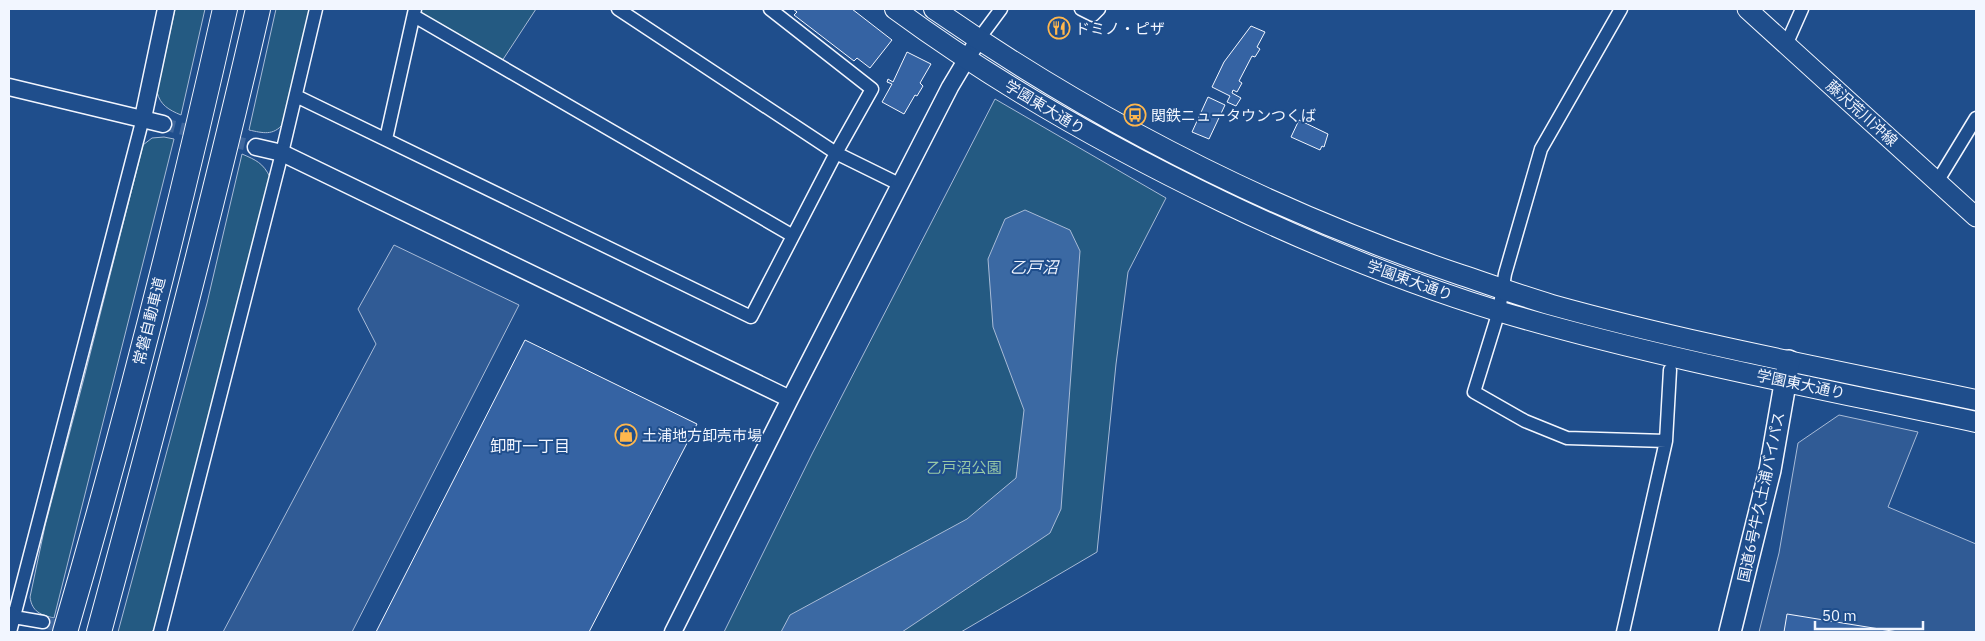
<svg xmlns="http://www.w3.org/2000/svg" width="1985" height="641" font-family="'IBM Plex Sans','Noto Sans JP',sans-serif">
  <rect width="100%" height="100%" fill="#1f4e8c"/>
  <!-- green -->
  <path fill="#245a82" stroke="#a8bbd7" d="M175 9H205L181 115C169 110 160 105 157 92Z
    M276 9H310L283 124C273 136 263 133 249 130Z
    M419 9H536L502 61 418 15Z
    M995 99 1166 198 1128 272 1116 364 1097 552 961 632H724L812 454Z
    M164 137 174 139 54 618C41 615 32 612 30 597L45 526 83 382 143 145 152 138Z
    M242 154C256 160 263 163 270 177L155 627 152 632H118L207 303Z"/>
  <!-- parking -->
  <path fill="#305b95" stroke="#a8bbd7" d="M394 245 519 305 352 632H223L376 344 358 309Z
    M1839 415 1918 432 1888 507 1976 544V632H1759L1779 553 1798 443Z"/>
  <!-- water -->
  <path fill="#3b69a3" stroke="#a8bbd7" d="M1025 210 1070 230 1080 251 1061 509 1050 533 902 632H781L790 615 967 519 1016 478 1024 410 993 327 988 259 1005 219Z"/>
  <!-- building -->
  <path fill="#3563a3" stroke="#f2f6ff" d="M793 9H852L892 40 870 68 857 58 854 61 794 15 797 12Z
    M1251 26 1265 32 1257 47 1260 49 1255 57 1252 56 1239 81 1242 83 1237 92 1233 90 1232 93 1241 98 1236 106 1227 102 1230 96 1212 87 1224 62Z
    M907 52 931 64 920 83 923 86 917 96 915 95 904 114 882 102 892 84 887 82 888 79 893 82Z
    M1208 97 1225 105 1209 139 1192 132Z
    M1299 120 1328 134 1324 147 1322 146 1320 150 1291 137Z
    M525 340 697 424 589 632H376Z
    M1787 614 1898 632H1784Z"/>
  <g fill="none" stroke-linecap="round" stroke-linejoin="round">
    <!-- minor-tunnel -->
    <path stroke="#3f679d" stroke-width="12" stroke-dasharray="12 6" stroke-linecap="butt" d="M163 124 256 147
      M43 622 78 632"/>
    <!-- minor casing -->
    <g stroke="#f2f6ff" stroke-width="15">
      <path id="minor" d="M618 9 836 153 901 185
        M1081 9 1093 15 1099 9
        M1621 9 1541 149 1505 274 1499 311 1474 392 1525 421 1567 438 1666 441
        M414 16 793 236
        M978 40 1001 9
        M1786 45 1802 9
        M296 96 751 317 836 153 872 89 770 9
        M386 139 415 9
        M1937 182 1976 118
        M14 617 43 622
        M10 632 143 118
        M160 632 282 153 316 9
        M1623 632 1666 441 1670 370"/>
    </g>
    <!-- tertiary casing -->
    <g stroke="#f2f6ff" stroke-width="19">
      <path id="tertiary" d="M9 87 163 124
        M143 118 166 9
        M256 147 282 153 790 399
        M9 615 14 617
        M673 632 790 399 950 87 978 40"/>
    </g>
    <!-- secondary casing -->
    <g stroke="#f2f6ff" stroke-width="21">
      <path id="secondary" d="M1747 9 1976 217"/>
    </g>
    <!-- primary casing -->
    <g stroke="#f2f6ff" stroke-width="22">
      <path id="primary" d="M895 9C997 84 1109 147 1223 202 1313 245 1406 283 1501 312 1657 358 1818 388 1976 422
        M934 9C1097 122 1274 212 1461 275 1491 285 1522 296 1552 305 1692 344 1835 370 1976 400"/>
    </g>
    <!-- trunk casing -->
    <g stroke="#f2f6ff" stroke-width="24">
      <path id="trunk" d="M1730 632 1770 470 1789 361"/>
    </g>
    <!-- motorway casing -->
    <g stroke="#f2f6ff" stroke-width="26">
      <path id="motorway" d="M65 632C125 426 178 218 225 9
        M99 632C155 425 210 218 258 9"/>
    </g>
    <!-- minor -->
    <use href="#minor" stroke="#1f4e8c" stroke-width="12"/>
    <!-- tertiary -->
    <use href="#tertiary" stroke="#1f4e8c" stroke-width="16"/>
    <!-- secondary -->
    <use href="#secondary" stroke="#1f4e8c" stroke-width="19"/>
    <!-- primary -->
    <use href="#primary" stroke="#1f4e8c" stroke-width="20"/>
    <!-- trunk -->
    <use href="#trunk" stroke="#1f4e8c" stroke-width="21"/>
    <!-- motorway -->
    <use href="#motorway" stroke="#1f4e8c" stroke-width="24"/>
  </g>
  <!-- icons -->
  <defs>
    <g id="restaurant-ring" transform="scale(1.125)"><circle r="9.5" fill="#1f4e8c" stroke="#ffb74d" stroke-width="1.5"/><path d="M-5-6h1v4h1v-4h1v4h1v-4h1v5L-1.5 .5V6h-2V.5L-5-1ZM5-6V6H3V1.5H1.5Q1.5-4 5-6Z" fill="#ffb74d"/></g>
    <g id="bus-ring" transform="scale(1.125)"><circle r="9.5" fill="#1f4e8c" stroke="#ffb74d" stroke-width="1.5"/><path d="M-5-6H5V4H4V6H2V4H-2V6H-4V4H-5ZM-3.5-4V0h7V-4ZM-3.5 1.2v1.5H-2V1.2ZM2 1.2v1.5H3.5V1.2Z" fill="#ffb74d"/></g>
    <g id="shop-ring" transform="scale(1.125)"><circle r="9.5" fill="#1f4e8c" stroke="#ffb74d" stroke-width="1.5"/><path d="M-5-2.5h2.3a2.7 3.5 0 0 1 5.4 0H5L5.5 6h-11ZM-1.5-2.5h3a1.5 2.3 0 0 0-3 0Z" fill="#ffb74d"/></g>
  </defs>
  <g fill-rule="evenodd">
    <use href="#restaurant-ring" x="1059" y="28"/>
    <use href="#bus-ring" x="1135" y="115"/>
    <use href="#shop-ring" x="626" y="435"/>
  </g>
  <g text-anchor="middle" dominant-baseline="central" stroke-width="4" stroke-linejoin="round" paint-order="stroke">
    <!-- poi labels -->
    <g font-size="15" fill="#f2f6ff" stroke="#1f4e8c" text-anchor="start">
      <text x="1075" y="28">ドミノ・ピザ</text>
      <text x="1151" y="115">関鉄ニュータウンつくば</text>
      <text x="642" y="435">土浦地方卸売市場</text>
    </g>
    <!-- street labels -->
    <g font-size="15" fill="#f2f6ff" stroke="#1f4e8c">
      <text transform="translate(1045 107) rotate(31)">学園東大通り</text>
      <text transform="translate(1862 113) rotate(42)">藤沢荒川沖線</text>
      <text transform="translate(1410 280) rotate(20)">学園東大通り</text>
      <text transform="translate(149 321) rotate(-76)">常磐自動車道</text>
      <text transform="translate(1801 384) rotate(12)">学園東大通り</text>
      <text transform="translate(1761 497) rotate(-78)">国道6号牛久土浦バイパス</text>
    </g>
    <!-- park labels -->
    <g font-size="15" fill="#97c8a6" stroke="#1f4e8c">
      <text x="964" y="467">乙戸沼公園</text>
    </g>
    <!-- water labels -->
    <g font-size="16" font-style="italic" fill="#f2f6ff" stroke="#1f4e8c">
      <text x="1034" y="267">乙戸沼</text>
    </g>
    <!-- neighbourhood labels -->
    <g font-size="16" fill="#f2f6ff" stroke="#1f4e8c">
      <text x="530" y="446">卸町一丁目</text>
    </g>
  </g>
  <!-- border -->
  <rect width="1985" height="641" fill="none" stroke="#f2f6ff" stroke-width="20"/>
  <!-- scale -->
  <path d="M1815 621v8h108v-8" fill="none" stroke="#f2f6ff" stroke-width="2.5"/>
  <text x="1822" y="621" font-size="15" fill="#f2f6ff" stroke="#1f4e8c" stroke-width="4" paint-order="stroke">50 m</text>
</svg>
